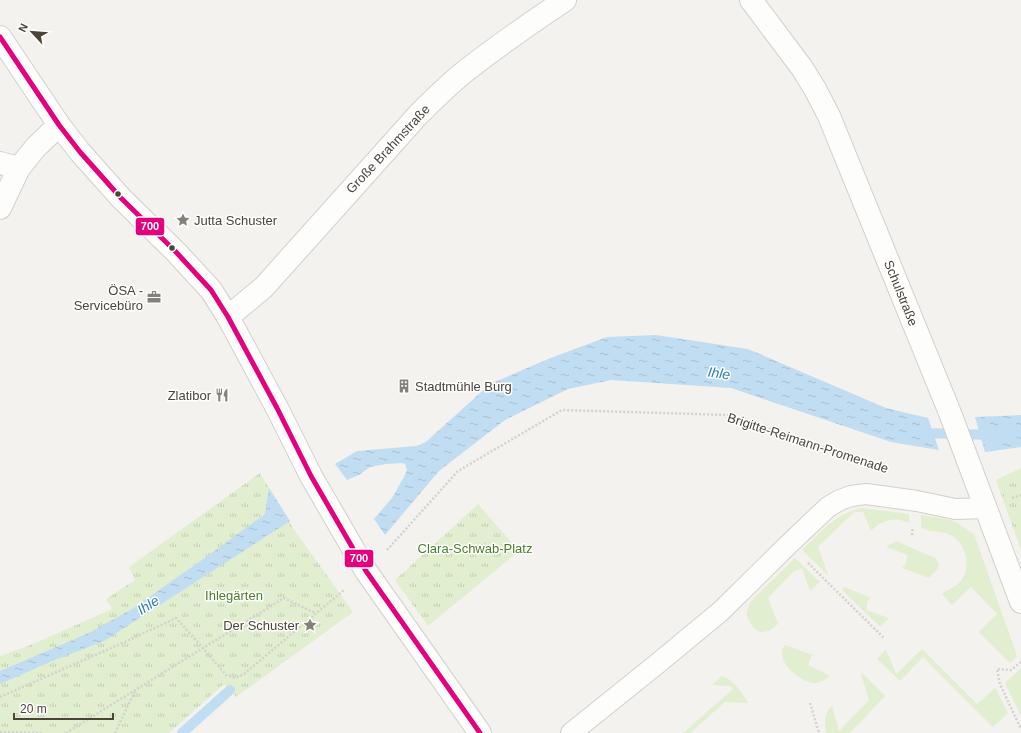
<svg xmlns="http://www.w3.org/2000/svg" width="1021" height="733" font-family="Arial,sans-serif">
  <defs>
    <pattern id="park-tufts" width="24" height="20" patternUnits="userSpaceOnUse"><rect width="24" height="20" fill="#e1eecf"/><path d="M3 7l-1-3M5 7V3M7 7l1-3M15 17l-1-3M17 17v-4M19 17l1-3" fill="none" stroke="#c3cdb2"/></pattern>
    <pattern id="water-ripples" width="26" height="14" patternUnits="userSpaceOnUse"><rect width="26" height="14" fill="#c0ddf1"/><path d="M2 4q2-2 4 0t4 0M15 11q2-2 4 0t4 0" fill="none" stroke="#a6bfcf"/></pattern>
  </defs>
  <rect width="100%" height="100%" fill="#f4f2ee"/>
  <!-- grass -->
  <path fill="#e1eecf" d="M862 508 909 514V523C906 522 903 520 899 520 890 518 877 524 871 531L863 512H854L818 547 828 574V575L802 550C820 533 836 513 862 508Z
    M921 515 946 519 956 522 974 534 1017 656 1010 663 979 632 997 614 971 587 952 605 942 594C947 590 955 587 960 582 973 567 966 541 948 534 943 532 938 532 933 531 929 531 925 529 921 528Z
    M896 541 935 558C944 566 935 572 929 578L902 568 905 565 908 555 886 547Z
    M795 558 820 582 810 591 802 568 793 572 768 598 778 624C769 632 759 637 751 624 750 622 748 619 747 616 746 611 749 605 751 601Z
    M844 587 871 598 868 600 866 610 889 618 880 627 842 590Z
    M785 645 813 655 811 657 808 665 830 676C825 679 821 683 815 683 800 683 773 660 785 645Z
    M886 649 896 674 922 649 977 704 995 688 997 691 1008 713 993 727 923 657 900 681 877 659Z
    M1021 668V716L1005 683Z
    M862 673 885 696 850 733H826C824 722 824 714 832 706L839 731 869 700 861 674Z
    M722 676C731 677 745 696 748 703L725 702 690 733H683L733 689 730 686 712 685Z"/>
  <!-- park -->
  <path fill="url(#park-tufts)" d="M1021 468V550L996 480Z
    M260 473 293 528 353 612 236 697 224 684 169 733H0V656L33 644 112 609 106 599 135 580 129 567Z
    M478 504 519 551 428 626 395 580Z"/>
  <!-- water -->
  <path fill="url(#water-ripples)" d="M656 335 748 349 886 408 928 418 939 450 891 442 731 388 611 380 568 389 505 420 439 471 385 535 374 519 392 498 404 477 407 470 405 464 401 463 386 464 370 467 359 475 347 480 335 464 357 451 416 446 422 444 427 441 490 384 548 359 607 337Z
    M1021 415V447L985 452 975 417Z
    M269 488 290 521 104 641 57 659 0 684V671L89 633 132 609 209 555 265 514Z"/>
  <g fill="none" stroke-linecap="round" stroke-linejoin="round">
    <!-- stream -->
    <path stroke="#c0ddf1" stroke-width="10" d="M921 433 995 435 1021 432
      M182 733 230 690"/>
    <!-- service casing -->
    <g stroke="#d2d0cb" stroke-width="22">
      <path id="service" d="M571 733 657 664 721 611 789 544 828 507 840 500 851 496 866 494 917 501 955 509 986 508"/>
    </g>
    <!-- minor casing -->
    <g stroke="#d2d0cb" stroke-width="24">
      <path id="minor" d="M751 0 802 68 815 89 829 116 950 413 1021 602
        M0 163 19 168
        M0 208 19 168 36 147 59 125
        M228 317 264 287 418 115C434 99 450 83 468 69 499 45 532 22 565 0"/>
    </g>
    <!-- tertiary casing -->
    <g stroke="#d2d0cb" stroke-width="24">
      <path id="tertiary" d="M0 37 59 125 80 152 121 198 176 252 211 290 228 317 277 408 311 476 366 571 480 733"/>
    </g>
    <!-- path -->
    <path stroke="#d3d2cc" stroke-width="2.5" stroke-dasharray="2 2" stroke-linecap="butt" d="M1012 498 1021 495
      M912 535 913 527
      M387 550 458 471 562 410 729 415 853 458 879 466
      M808 563 884 638
      M1021 662 1011 670 997 669 1000 684 1021 729
      M0 697 127 641 176 618 203 648 284 598 315 613
      M810 703 819 733
      M0 732 42 733
      M66 733 203 648 226 675 235 678 244 674 345 589
      M115 733 135 691"/>
    <!-- service -->
    <use href="#service" stroke="#fdfdfc" stroke-width="20"/>
    <!-- minor -->
    <use href="#minor" stroke="#fdfdfc" stroke-width="22"/>
    <!-- tertiary -->
    <use href="#tertiary" stroke="#fdfdfc" stroke-width="22"/>
    <!-- bus-1 casing -->
    <g stroke="#fff" stroke-width="8">
      <path id="bus-1" d="M0 37 59 125 80 152 121 198 176 252 211 290 228 317 277 408 311 476 366 571 480 733"/>
    </g>
    <!-- bus-1 -->
    <use href="#bus-1" stroke="#e5007d" stroke-width="5"/>
  </g>
  <!-- icons -->
  <defs>
    <g id="sight-bare" transform="scale(1.08)"><path d="M0-6L1.8-2.2L6-1.7L2.9 1.2L3.7 5.4L0 3.3L-3.7 5.4L-2.9 1.2L-6-1.7L-1.8-2.2Z" fill="#868178" stroke="#fff" stroke-width="2.5" paint-order="stroke"/></g>
    <g id="office-bare" transform="scale(1.08)"><path d="M-6-3h4V-5.5h4V-3h4V5H-6ZM-1-4.5V-3h2v-1.5ZM-6 0V1H6V0Z" fill="#868178" stroke="#fff" stroke-width="2.5" paint-order="stroke"/></g>
    <g id="building-bare" transform="scale(1.08)"><path d="M-4-6H4V6H1V3H-1V6H-4ZM-2.5-4.3h1.7v1.8h-1.7ZM.8-4.3h1.7v1.8H.8ZM-2.5-1h1.7V.8h-1.7ZM.8-1h1.7V.8H.8Z" fill="#868178" stroke="#fff" stroke-width="2.5" paint-order="stroke"/></g>
    <g id="restaurant-bare" transform="scale(1.08)"><path d="M-5-6h1v4h1v-4h1v4h1v-4h1v5L-1.5 .5V6h-2V.5L-5-1ZM5-6V6H3V1.5H1.5Q1.5-4 5-6Z" fill="#868178" stroke="#fff" stroke-width="2.5" paint-order="stroke"/></g>
  </defs>
  <g fill-rule="evenodd">
    <use href="#sight-bare" x="183" y="220"/>
    <use href="#office-bare" x="154" y="297"/>
    <use href="#building-bare" x="404" y="386"/>
    <use href="#restaurant-bare" x="222" y="395"/>
    <use href="#sight-bare" x="310" y="625"/>
  </g>
  <!-- markers -->
  <g fill="#4b4439" stroke="#fff" stroke-width="1.5">
    <circle cx="118" cy="194" r="3.5"/>
    <circle cx="172" cy="248" r="3.5"/>
  </g>
  <g text-anchor="middle" dominant-baseline="central" stroke-width="3" stroke-linejoin="round" paint-order="stroke">
    <!-- street labels -->
    <g font-size="13" fill="#4b4439" stroke="#fff">
      <text transform="translate(388 149) rotate(-47)">Große Brahmstraße</text>
      <text transform="translate(901 293) rotate(68)">Schulstraße</text>
      <text transform="translate(808 443) rotate(18)">Brigitte-Reimann-Promenade</text>
    </g>
    <!-- poi labels -->
    <g font-size="13" fill="#4b4439" stroke="#fff" text-anchor="end">
      <text x="194" y="220" text-anchor="start">Jutta Schuster</text>
      <text x="143" y="290">ÖSA -<tspan x="143" dy="15">Servicebüro</tspan></text>
      <text x="415" y="386" text-anchor="start">Stadtmühle Burg</text>
      <text x="211" y="395">Zlatibor</text>
      <text x="299" y="625">Der Schuster</text>
    </g>
    <!-- park labels -->
    <g font-size="13" fill="#4a7f2a" stroke="#fff">
      <text x="475" y="548">Clara-Schwab-Platz</text>
      <text x="234" y="595">Ihlegärten</text>
    </g>
    <!-- water labels -->
    <g font-size="14" font-style="italic" fill="#2e7ab2" stroke="#fff">
      <text transform="translate(719 373) rotate(8)">Ihle</text>
      <text transform="translate(148 605) rotate(-33)">Ihle</text>
    </g>
  </g>
  <g stroke="#fff" stroke-width="1.5">
    <rect x="135" y="217" width="30" height="19" rx="4" fill="#e5007d"/>
    <rect x="344" y="549" width="30" height="19" rx="4" fill="#e5007d"/>
  </g>
  <g font-size="11" text-anchor="middle" font-weight="bold" fill="#fff">
    <text x="150" y="230">700</text>
    <text x="359" y="562">700</text>
  </g>
  <!-- north arrow -->
  <g transform="translate(32 32) rotate(296)" stroke="#ffffff" stroke-width="3" paint-order="stroke">
  <path d="M0-3L7 15L0 10L-7 15Z" fill="#4b4439"/>
  <text y="-6" font-size="11" font-weight="bold" text-anchor="middle" fill="#4b4439">N</text>
  </g>
  <!-- scale -->
  <path d="M14 713v6h99v-6" fill="none" stroke="#4b4439" stroke-width="2"/>
  <text x="20" y="713" font-size="12" fill="#4b4439" stroke="#ffffff" stroke-width="3" paint-order="stroke">20 m</text>
</svg>
